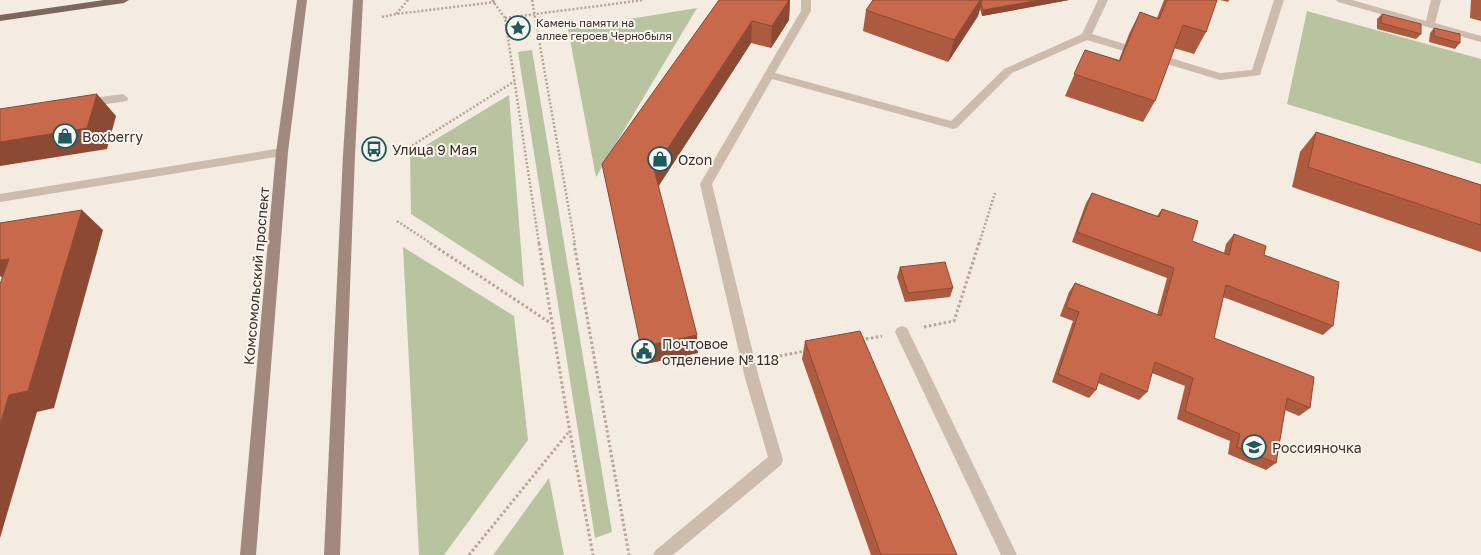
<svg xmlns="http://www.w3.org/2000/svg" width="1481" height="555" font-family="'Golos Text',sans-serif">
  <rect width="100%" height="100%" fill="#f4ebe1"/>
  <!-- green -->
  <path fill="#b8c4a0" d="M697 8 596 177 568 29Z
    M1307 11 1481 59V164L1287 104Z
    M532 50 612 532 595 538 518 52Z
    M509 95 524 287 411 214 410 155Z
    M403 247 514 316 528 440 444 555H419Z
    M549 478 564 555H493Z"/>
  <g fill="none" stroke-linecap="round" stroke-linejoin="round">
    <!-- path-far1 -->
    <path stroke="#b9a596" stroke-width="2.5" stroke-dasharray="2 2" stroke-linecap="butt" d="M408 0 396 14 495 2
      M492 0 505 18 539 244
      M532 0 575 244
      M382 17 396 14
      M505 18 644 0
      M402 152 515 81
      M397 221 432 244
      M979 244 995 193"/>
    <!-- path -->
    <path stroke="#b9a596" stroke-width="3" stroke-dasharray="2.5 2.5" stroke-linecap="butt" d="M430 243 549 322
      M539 243 568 421 593 555
      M574 243 629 555
      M924 327 954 321 979 243
      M861 340 882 336
      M770 358 805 351
      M469 555 568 433"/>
    <!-- lane -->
    <path fill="#cdbbac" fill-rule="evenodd" d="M801 0H811V11L775 73 951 121 1004 69 1082 34 1098 0H1108L1092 34 1220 73 1252 70 1274 0H1284L1260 75 1220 80 1087 40 1012 73 957 128 953 129 772 79 712 184 759 378 783 460 781 465 673 555H653L656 550 768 457 745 378 700 184 801 11Z
      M1336 0H1352L1426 21 1431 0H1441L1435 23 1481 36V42L1338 2Z
      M123 94 128 98 127 101 86 107 81 103 86 99Z
      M282 148 288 152 282 156 0 202V194Z
      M902 326 907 328 1017 555H1001L895 332 897 328Z"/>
    <!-- secondary -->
    <path fill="#a18a7d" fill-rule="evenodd" d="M297 0H307L288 152 256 555H240L276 152Z
      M353 0H363L355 155 340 555H324L343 155Z"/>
    <!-- primary -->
    <path fill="#7d675c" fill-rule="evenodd" d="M104 0H129L124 3 0 21V15Z"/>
  </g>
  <!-- wall -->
  <path fill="#ac5a40" d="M719 0H790L789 20 771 48 751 43 658 187 698 353 645 364 602 164Z
    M873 0H1069L982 16 980 9 978 16 948 62 863 31 866 10Z
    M1164 0H1217L1206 32 1194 54 1174 48 1155 101 1143 122 1065 96 1085 50 1119 60 1129 34 1140 12 1157 18Z
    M1220 0H1229L1228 2Z
    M1471 0H1481V21L1470 18Z
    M1382 14 1421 34 1416 39 1377 29V19Z
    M1434 28 1460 43 1455 49 1429 42 1430 33Z
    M1316 132 1481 185V252L1292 187 1300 152Z
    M1092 193 1157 216 1162 209 1192 241 1224 253 1226 244 1234 234 1264 255 1333 326 1323 335 1223 297 1214 338 1310 408 1299 416 1285 410 1276 463 1266 470 1228 454 1230 441 1177 419 1185 386 1152 373 1147 392 1139 400 1098 383 1096 390 1089 398 1052 382 1073 321 1060 316 1069 292 1075 283 1157 315 1167 278 1072 242 1086 203Z
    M900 267 953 288 950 297 905 302 897 277Z
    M805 341 957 555H871L802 359Z"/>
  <!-- shaded-wall -->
  <path fill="#8c4a34" d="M789 0H790L789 20 771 48 772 26Z
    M980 0H982L978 16 948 62 954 40Z
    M1040 0H1069L982 16 983 10Z
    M752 21 751 43 656 190 654 169Z
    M97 94 116 116 107 149 0 166V142Z
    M82 210 103 230 54 408 37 412 0 538V424L9 395Z
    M9 259 8 283 0 276V260Z
    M697 335 698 353 645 364 641 347Z"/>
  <!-- building -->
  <path fill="#c8694b" stroke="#8c4a34" d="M719 0H789L772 26 752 21 654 169 697 335 641 347 602 164Z
    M873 0H980L954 40 866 10Z
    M982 0H1040L983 10 981 3Z
    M1167 0H1217L1206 32 1183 25 1155 101 1074 74 1085 50 1120 61 1140 12 1159 19Z
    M1382 14 1421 24V34L1381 23Z
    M1434 28 1460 34V43L1434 36Z
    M97 94 87 128 0 142V109Z
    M1316 132 1481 185V225L1308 167Z
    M1092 193 1159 217 1162 209 1198 221 1192 241 1229 255 1234 234 1266 246 1264 255 1339 282 1333 326 1226 285 1214 338 1314 377 1310 408 1287 398 1276 463 1237 447 1240 434 1185 411 1193 378 1155 362 1147 392 1101 373 1096 390 1058 374 1079 312 1066 307 1075 283 1161 316 1174 268 1077 232Z
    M82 210 28 391 9 395 0 424V284L9 259 0 260V223Z
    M945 262 953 288 908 293 900 267Z
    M860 331 957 555H881L805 341Z"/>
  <!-- icons -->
  <defs>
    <g id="sight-ring" transform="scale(1.25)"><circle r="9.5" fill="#fbf5ee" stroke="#1f5a5e" stroke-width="1.5"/><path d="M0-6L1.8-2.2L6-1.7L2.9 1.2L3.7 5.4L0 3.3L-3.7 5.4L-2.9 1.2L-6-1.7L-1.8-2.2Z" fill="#1f5a5e"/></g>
    <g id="shop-ring" transform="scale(1.25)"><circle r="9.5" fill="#fbf5ee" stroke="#1f5a5e" stroke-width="1.5"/><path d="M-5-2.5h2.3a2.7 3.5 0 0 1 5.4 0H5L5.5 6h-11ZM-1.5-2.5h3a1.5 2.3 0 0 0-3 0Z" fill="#1f5a5e"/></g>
    <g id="bus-ring" transform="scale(1.25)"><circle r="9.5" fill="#fbf5ee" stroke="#1f5a5e" stroke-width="1.5"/><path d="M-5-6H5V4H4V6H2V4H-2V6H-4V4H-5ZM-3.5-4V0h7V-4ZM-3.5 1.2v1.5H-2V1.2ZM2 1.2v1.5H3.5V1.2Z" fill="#1f5a5e"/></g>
    <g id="civic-ring" transform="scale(1.25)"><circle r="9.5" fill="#fbf5ee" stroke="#1f5a5e" stroke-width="1.5"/><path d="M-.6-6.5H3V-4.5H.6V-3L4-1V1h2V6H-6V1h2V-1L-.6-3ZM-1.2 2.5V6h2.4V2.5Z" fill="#1f5a5e"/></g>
    <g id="school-ring" transform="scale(1.25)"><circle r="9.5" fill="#fbf5ee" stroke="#1f5a5e" stroke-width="1.5"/><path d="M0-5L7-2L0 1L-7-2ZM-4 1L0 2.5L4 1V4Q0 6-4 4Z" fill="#1f5a5e"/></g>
  </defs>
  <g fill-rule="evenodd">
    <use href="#sight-ring" x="518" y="28"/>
    <use href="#shop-ring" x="65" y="136"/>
    <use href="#bus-ring" x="374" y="149"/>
    <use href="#shop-ring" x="660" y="159"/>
    <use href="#civic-ring" x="644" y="351"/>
    <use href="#school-ring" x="1254" y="447"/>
  </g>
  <g text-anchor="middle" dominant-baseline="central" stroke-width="4" stroke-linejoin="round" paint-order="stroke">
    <!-- far-poi labels -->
    <g font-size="11" fill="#3b302b" stroke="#fbf5ee" text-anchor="start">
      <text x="536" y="22">Камень памяти на<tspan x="536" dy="13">аллее героев Чернобыля</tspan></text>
    </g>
    <!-- poi labels -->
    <g font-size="14" fill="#3b302b" stroke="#fbf5ee" text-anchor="start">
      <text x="82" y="136">Boxberry</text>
      <text x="392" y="149">Улица 9 Мая</text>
      <text x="678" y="159">Ozon</text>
      <text x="662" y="343">Почтовое<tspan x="662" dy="16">отделение № 118</tspan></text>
      <text x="1272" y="447">Россияночка</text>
    </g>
    <!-- street labels -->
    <g font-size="14" fill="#3b302b" stroke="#fbf5ee">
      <text transform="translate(256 276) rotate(-85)">Комсомольский проспект</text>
    </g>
  </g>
</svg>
